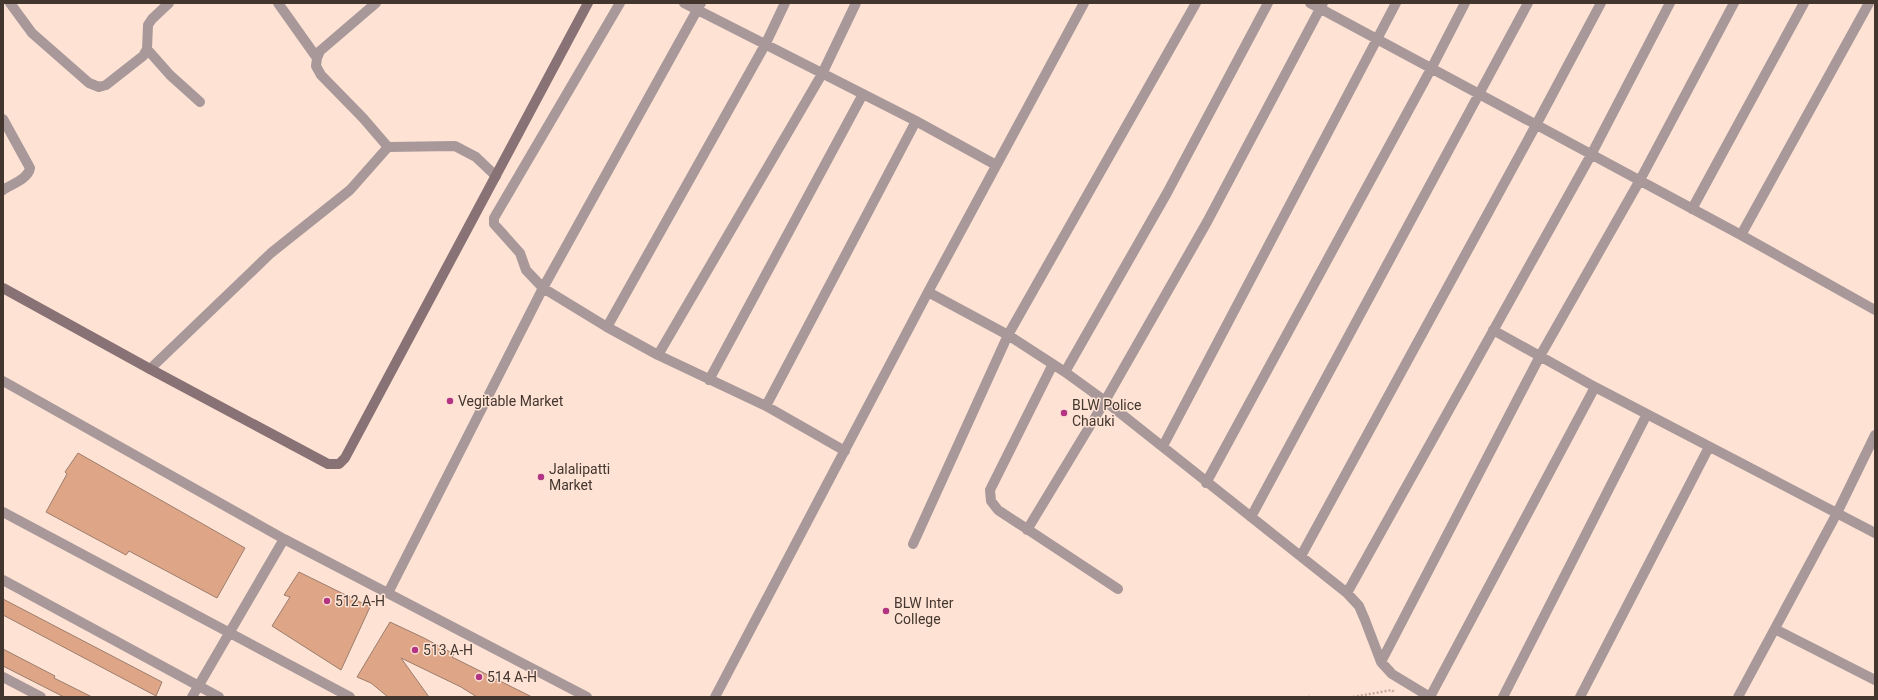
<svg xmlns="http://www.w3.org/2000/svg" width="1878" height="700" font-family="Roboto,sans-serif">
  <rect width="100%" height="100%" fill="#fee3d5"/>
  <!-- building -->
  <path fill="#dea587" stroke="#9c7e6e" d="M78 453 245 548 217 598 129 551 126 555 46 512 67 474 65 472Z
    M299 572 370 607 341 670 272 626 290 597 284 595Z
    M3 599 162 682 156 696 3 615Z
    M390 622 424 638 454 654 452 657 532 697H477L461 687 401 658 429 697H388L371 683 357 677Z
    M3 649 55 676 54 678 92 697H64L3 666Z"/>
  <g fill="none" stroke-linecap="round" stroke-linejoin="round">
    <!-- path -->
    <path stroke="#c3aca0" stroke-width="2.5" stroke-dasharray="2 2" stroke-linecap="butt" d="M1308 697H1310
      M1353 697 1392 690 1394 692"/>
    <!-- street -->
    <path stroke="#a9989a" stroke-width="10" d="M10 3 32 33 89 83 99 87 106 85 143 56 147 49 148 25 152 19 169 3
      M278 3 317 58
      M620 3 494 218V224L520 253 526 270 543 288 607 327 765 45 785 3
      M684 3 916 121 996 165
      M1310 3 1741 235 1875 310
      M147 49 170 75 200 102
      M3 119 30 168C28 179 12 184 3 190
      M388 147 455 146 476 157 496 176
      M1692 209 1804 3
      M1741 235 1869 3
      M928 292 1008 335 1065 372 1105 401 1347 593 1359 606 1365 620 1381 662 1392 674 1430 697
      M607 327 658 355 766 406 845 451
      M1493 330 1595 387 1875 533
      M658 355 822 74 856 3
      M1053 364 990 490 991 501 998 510 1118 589
      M150 369 271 253 350 190 388 147 363 118 321 75 316 66 317 58 320 51 376 3
      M1065 372 1167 193 1268 3
      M709 380 863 94
      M3 381 284 539 587 697
      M766 406 916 121
      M1163 446 1396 3
      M1206 483 1431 69 1465 3
      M3 512 350 697
      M1251 517 1528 3
      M1027 530 1105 401 1207 222 1323 3
      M913 544 1008 335 1196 3
      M1301 556 1536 125 1601 3
      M3 580 219 697
      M388 593 543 288 701 3
      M1347 593 1591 155 1670 3
      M1775 629 1875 680
      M1381 662 1540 356 1640 180 1734 3
      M3 677 41 697
      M192 697 284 539
      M715 697 928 292 1084 3
      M1430 697 1595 387
      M1503 697 1647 414
      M1580 697 1709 447
      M1738 697 1837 513 1875 435"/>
    <!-- secondary -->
    <path stroke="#897275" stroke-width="10" d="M3 288 150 369 328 464H339L345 458 588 3"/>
  </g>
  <!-- markers -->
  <g fill="#b23483" stroke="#fee3d5" stroke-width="1.5">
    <circle cx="450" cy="401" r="4"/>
    <circle cx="1064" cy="413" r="4"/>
    <circle cx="541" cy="477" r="4"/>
    <circle cx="327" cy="601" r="4"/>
    <circle cx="886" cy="611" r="4"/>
    <circle cx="415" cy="650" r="4"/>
    <circle cx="479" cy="677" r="4"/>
  </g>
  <g text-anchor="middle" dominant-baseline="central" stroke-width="3" stroke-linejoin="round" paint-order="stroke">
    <!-- poi labels -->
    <g font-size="14" fill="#43362f" stroke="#fee3d5" text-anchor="start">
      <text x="458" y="401">Vegitable Market</text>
      <text x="1072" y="405">BLW Police<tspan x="1072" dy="16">Chauki</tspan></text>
      <text x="549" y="469">Jalalipatti<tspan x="549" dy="16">Market</tspan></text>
      <text x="335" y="601">512 A-H</text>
      <text x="894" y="603">BLW Inter<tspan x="894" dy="16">College</tspan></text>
      <text x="423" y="650">513 A-H</text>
      <text x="487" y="677">514 A-H</text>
    </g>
  </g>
  <!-- border -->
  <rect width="1878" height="700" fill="none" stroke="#43362f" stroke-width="8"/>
</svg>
